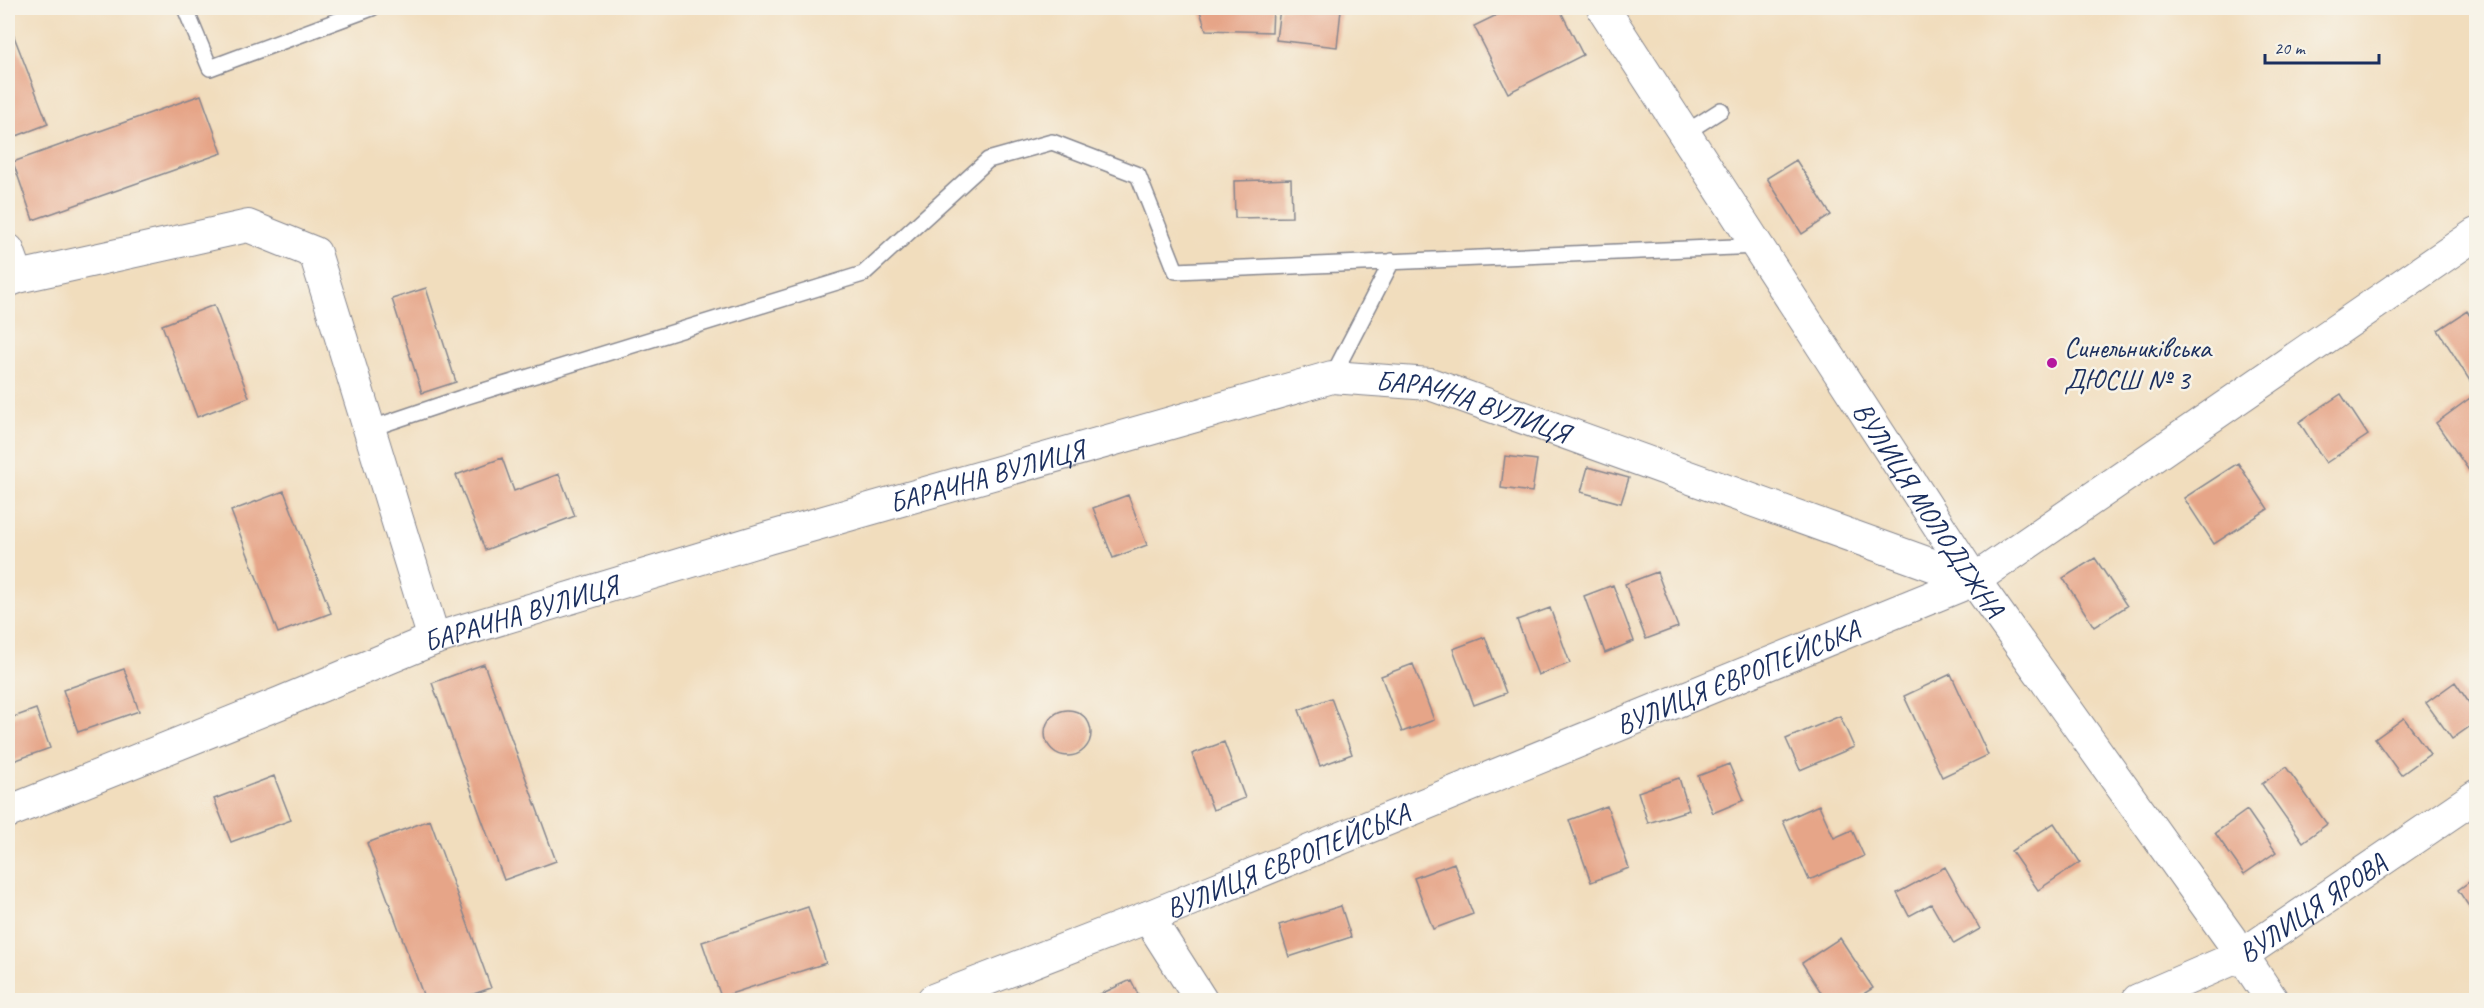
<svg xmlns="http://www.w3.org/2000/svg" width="2484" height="1008" font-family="Caveat,sans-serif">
  <rect width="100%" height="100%" fill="#f7f3e8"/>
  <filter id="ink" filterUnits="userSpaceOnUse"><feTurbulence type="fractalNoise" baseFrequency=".0167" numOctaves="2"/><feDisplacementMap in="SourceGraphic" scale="12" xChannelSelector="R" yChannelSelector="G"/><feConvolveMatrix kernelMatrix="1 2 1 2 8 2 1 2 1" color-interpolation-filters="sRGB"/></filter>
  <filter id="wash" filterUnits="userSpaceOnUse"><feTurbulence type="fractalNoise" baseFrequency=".008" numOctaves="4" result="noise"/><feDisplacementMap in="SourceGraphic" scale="24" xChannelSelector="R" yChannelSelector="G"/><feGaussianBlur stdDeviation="1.35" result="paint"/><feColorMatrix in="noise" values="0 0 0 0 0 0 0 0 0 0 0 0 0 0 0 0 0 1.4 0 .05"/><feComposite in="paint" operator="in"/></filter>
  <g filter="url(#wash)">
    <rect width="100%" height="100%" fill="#f1ddbd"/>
    <g id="blocks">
      <!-- building -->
      <path fill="#e6a588" d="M1199 8H1273L1272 32 1206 30Z
        M1280 8 1341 10 1337 47 1276 40Z
        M1511 8H1559L1583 55 1508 93 1474 26Z
        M8 21 48 124 14 137 8 121Z
        M201 95 222 153 33 220 13 162Z
        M1796 160 1831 215 1802 234 1767 178Z
        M1291 179 1292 217 1235 218 1234 181Z
        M426 288 456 382 422 393 392 299Z
        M214 305 249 397 197 417 162 325Z
        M2467 311 2476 326V377L2470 381 2438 330Z
        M2341 394 2368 435 2326 463 2299 422Z
        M2470 398 2476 408V472L2472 475 2436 423Z
        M1505 456 1537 460 1532 492 1501 488Z
        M502 458 514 491 559 474 575 516 485 550 456 475Z
        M2238 463 2268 509 2214 544 2184 498Z
        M1588 467 1629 478 1621 503 1581 492Z
        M284 491 331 613 278 633 231 511Z
        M1128 495 1147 545 1113 558 1093 508Z
        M2095 558 2127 606 2094 627 2063 578Z
        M1657 572 1678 627 1646 639 1625 584Z
        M1613 585 1634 641 1605 653 1584 596Z
        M1550 608 1570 663 1538 675 1517 620Z
        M1485 637 1506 693 1474 705 1453 649Z
        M484 664 556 861 504 880 432 683Z
        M1413 664 1434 720 1402 732 1381 676Z
        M124 669 139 711 78 732 63 690Z
        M1951 674 1988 755 1942 777 1904 696Z
        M2455 682 2476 713V722L2452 739 2426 703Z
        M1331 698 1352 754 1320 766 1299 710Z
        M36 709 50 748 8 763V719Z
        M1045 733a23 23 0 1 1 46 0a23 23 0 1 1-46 0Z
        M1840 716 1854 747 1800 770 1786 739Z
        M2404 718 2430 754 2401 775 2375 739Z
        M1224 742 1245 798 1213 810 1192 754Z
        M1729 764 1744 800 1713 813 1698 776Z
        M2286 767 2327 824 2303 842 2262 784Z
        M274 776 291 820 231 842 214 799Z
        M1679 778 1689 810 1648 823 1638 792Z
        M1819 805 1834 838 1852 830 1864 856 1809 880 1783 821Z
        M1607 806 1629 868 1591 882 1569 820Z
        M2247 810 2276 852 2244 874 2215 833Z
        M430 820 491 988 456 1000H425L367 843Z
        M2054 823 2080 862 2038 890 2011 851Z
        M1454 863 1473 914 1433 929 1414 878Z
        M1945 867 1980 929 1954 944 1931 904 1909 916 1897 893Z
        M2476 877V917L2458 890Z
        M1341 906 1351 937 1289 957 1279 925Z
        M808 907 826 963 721 997 702 942Z
        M1840 938 1873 988 1854 1000H1826L1802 963Z
        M1131 980 1141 1000H1095L1094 997Z"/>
    </g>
  </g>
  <g filter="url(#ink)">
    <use href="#blocks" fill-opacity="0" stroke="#86868e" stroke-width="1.5"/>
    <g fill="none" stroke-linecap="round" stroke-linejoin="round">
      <!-- lane casing -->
      <g stroke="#86868e" stroke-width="18">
        <path id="lane" d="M185 8 210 68 372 8
          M1685 133 1721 110
          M1332 377 1392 261
          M369 429 461 398 863 274 988 160 1052 142 1138 175 1176 271 1758 246"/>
      </g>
      <!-- street casing -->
      <g stroke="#86868e" stroke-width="34">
        <g id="street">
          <path id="s1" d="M1603 8 1974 580 2242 955 2272 1000"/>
          <path d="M8 250 18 277"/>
          <path d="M8 281 18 277 248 226 315 253 434 639"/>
          <path id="s2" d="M8 812 280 703 434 639 768 538 1332 377 1430 384 1974 580"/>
          <path d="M1148 917 1201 1000"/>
          <path id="s3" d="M933 1000 1148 917 1974 580 2476 234"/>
          <path id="s4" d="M2138 1000 2242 955 2476 796"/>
        </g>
      </g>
      <!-- lane -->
      <use href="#lane" stroke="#fff" stroke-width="15"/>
      <!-- street -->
      <use href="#street" stroke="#fff" stroke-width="32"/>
    </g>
  </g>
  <!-- markers -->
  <circle fill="#b5179e" stroke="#f7f3e8" stroke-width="2" cx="2052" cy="363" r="6"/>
  <g text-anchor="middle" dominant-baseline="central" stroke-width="5" stroke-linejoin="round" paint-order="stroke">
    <!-- poi labels -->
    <g font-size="28" fill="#1b2f5e" stroke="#f7f3e8" text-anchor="start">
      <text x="2064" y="347">Синельниківська<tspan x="2064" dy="32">ДЮСШ № 3</tspan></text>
    </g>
    <!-- street labels -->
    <g font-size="28" fill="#1b2f5e" stroke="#f7f3e8">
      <text stroke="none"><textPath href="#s2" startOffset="1540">БАРАЧНА ВУЛИЦЯ</textPath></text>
      <text stroke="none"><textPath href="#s2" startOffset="1036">БАРАЧНА ВУЛИЦЯ</textPath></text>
      <text stroke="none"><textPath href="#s1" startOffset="598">ВУЛИЦЯ МОЛОДІЖНА</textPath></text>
      <text stroke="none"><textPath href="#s2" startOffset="550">БАРАЧНА ВУЛИЦЯ</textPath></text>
      <text stroke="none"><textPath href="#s3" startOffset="867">ВУЛИЦЯ ЄВРОПЕЙСЬКА</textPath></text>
      <text stroke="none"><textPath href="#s3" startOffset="381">ВУЛИЦЯ ЄВРОПЕЙСЬКА</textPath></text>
      <text stroke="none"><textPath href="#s4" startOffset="198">ВУЛИЦЯ ЯРОВА</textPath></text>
    </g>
  </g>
  <!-- margin -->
  <rect width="2484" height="1008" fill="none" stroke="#f7f3e8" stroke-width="30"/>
  <!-- scale -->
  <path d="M2265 54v9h114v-9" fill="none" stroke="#1b2f5e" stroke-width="3"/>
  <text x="2274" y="54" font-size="18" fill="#1b2f5e" stroke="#f7f3e8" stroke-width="4.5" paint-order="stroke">20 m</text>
</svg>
